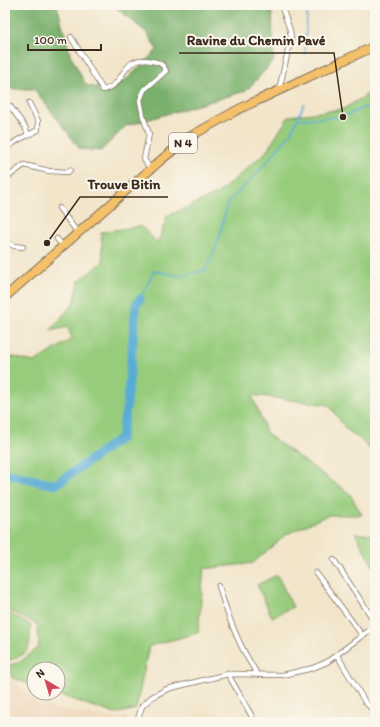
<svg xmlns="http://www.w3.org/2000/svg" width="380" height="727" font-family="Itim,sans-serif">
  <rect width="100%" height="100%" fill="#fbf7ec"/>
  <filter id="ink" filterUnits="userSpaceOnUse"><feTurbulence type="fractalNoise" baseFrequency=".025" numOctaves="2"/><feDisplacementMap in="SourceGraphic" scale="8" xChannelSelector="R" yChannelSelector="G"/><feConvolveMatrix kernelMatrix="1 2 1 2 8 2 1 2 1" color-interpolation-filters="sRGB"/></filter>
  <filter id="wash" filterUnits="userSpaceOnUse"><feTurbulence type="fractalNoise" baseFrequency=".012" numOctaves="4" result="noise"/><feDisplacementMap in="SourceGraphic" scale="16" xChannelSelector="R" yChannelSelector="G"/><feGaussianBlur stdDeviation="0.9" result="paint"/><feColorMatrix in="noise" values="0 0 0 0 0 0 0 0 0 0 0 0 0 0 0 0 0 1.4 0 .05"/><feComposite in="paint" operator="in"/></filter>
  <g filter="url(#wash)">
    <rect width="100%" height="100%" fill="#f2e5ca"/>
    <!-- built -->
    <path fill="#eed7bb" d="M5 674 34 698 55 709 122 719 125 716 129 722H5Z"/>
    <!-- green -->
    <path fill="#97cc7d" stroke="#697b4e" d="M375 90V455L360 439 346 429 329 405 252 395 267 434 350 494 362 515H328L287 534 253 563 204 569 198 633 149 646 136 709 115 714 54 693H58V669H34V686L12 678 10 665 20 662 39 647 37 624 7 610 5 611V355L34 362 72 339 68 327 50 331 75 301 79 281 103 262 101 232 141 226 158 243 167 216 217 194 266 152 289 116 343 109Z
      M355 533 375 535V570Z
      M277 575 293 607 272 617 257 585Z
      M6 612 31 625C29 650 32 653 7 661L5 666Z"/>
    <!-- forest -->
    <path fill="#79b06c" stroke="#5a6d45" d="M5 5H57L70 54 86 85 107 90 128 78 157 50 147 33 113 5H265L272 14 274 61 246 91 126 126 101 151 80 149 34 89H5Z"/>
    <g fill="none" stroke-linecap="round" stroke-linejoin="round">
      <!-- stream -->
      <path stroke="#58acd4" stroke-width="1.5" d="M305 54 307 13
        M298 119 343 117 375 103
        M140 299 154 271 181 276 206 270 218 243 227 204 260 170 291 133 304 104"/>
      <!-- river -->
      <path stroke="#58acd4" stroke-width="9" d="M5 473 55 485 121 438 127 404 136 305 140 299"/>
    </g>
  </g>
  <g filter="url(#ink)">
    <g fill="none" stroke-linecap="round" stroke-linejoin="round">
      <!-- street casing -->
      <g stroke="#7b6b5a" stroke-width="6">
        <path id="street" d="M71 37 103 90C128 85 119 54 152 61 159 62 163 64 166 71L144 90 140 100 143 116 149 134 144 159 150 169
          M279 90 291 38 290 30 281 5
          M10 106 25 127 28 135
          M5 149 18 140 38 130V121L29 103
          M5 179 24 165 49 171 68 172 70 170
          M59 208 78 233
          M57 239 63 246
          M5 241 14 246 23 247
          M334 560 375 622
          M316 573 362 635
          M219 586C228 618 239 647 258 675
          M337 655 365 702 375 712
          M228 674 255 722
          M137 722 142 706 152 697 167 689 228 674 283 675 313 668 327 662 375 626"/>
      </g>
      <!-- highway casing -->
      <g stroke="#7b6b5a" stroke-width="10">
        <path id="highway" d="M5 297 161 160 191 136 239 109 375 46"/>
      </g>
      <!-- street -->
      <use href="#street" stroke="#fff" stroke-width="4.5"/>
      <!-- highway -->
      <use href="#highway" stroke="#f4c16a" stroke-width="8"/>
    </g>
  </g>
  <g text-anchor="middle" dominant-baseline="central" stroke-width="4" stroke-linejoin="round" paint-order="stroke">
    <!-- shield labels -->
    <rect fill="#fbf7ec" stroke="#75685c" stroke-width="1" x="169" y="133" width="28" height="20" rx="3"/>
    <g font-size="12" font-weight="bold" fill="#3b2a1e">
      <text x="183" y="143">N 4</text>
    </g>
  </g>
  <!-- callouts -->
  <path fill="none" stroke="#3b2a1e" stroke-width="1.5" d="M343 117L334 53H179M47 243L80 197H168"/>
  <g fill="#3b2a1e" stroke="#fbf7ec" stroke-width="1.5">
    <circle cx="343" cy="117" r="4"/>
    <circle cx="47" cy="243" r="4"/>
  </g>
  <g font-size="14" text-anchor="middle" font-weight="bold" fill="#3b2a1e" stroke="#fbf7ec" stroke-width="4" stroke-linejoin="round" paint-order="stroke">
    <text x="256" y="45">Ravine du Chemin Pavé</text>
    <text x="124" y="189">Trouve Bitin</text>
  </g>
  <!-- margin -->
  <rect width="380" height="727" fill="none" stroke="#fbf7ec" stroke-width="20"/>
  <!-- north arrow -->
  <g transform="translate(46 681) rotate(322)"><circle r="19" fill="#fbf7ec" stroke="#aea59a"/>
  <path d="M0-3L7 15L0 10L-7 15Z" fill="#d1495b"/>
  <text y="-6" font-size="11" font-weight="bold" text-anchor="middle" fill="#3b2a1e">N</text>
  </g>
  <!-- scale -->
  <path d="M28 44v6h73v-6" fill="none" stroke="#3b2a1e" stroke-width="2"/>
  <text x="34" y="44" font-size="12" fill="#3b2a1e" stroke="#fbf7ec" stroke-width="3" paint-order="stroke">100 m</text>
</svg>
